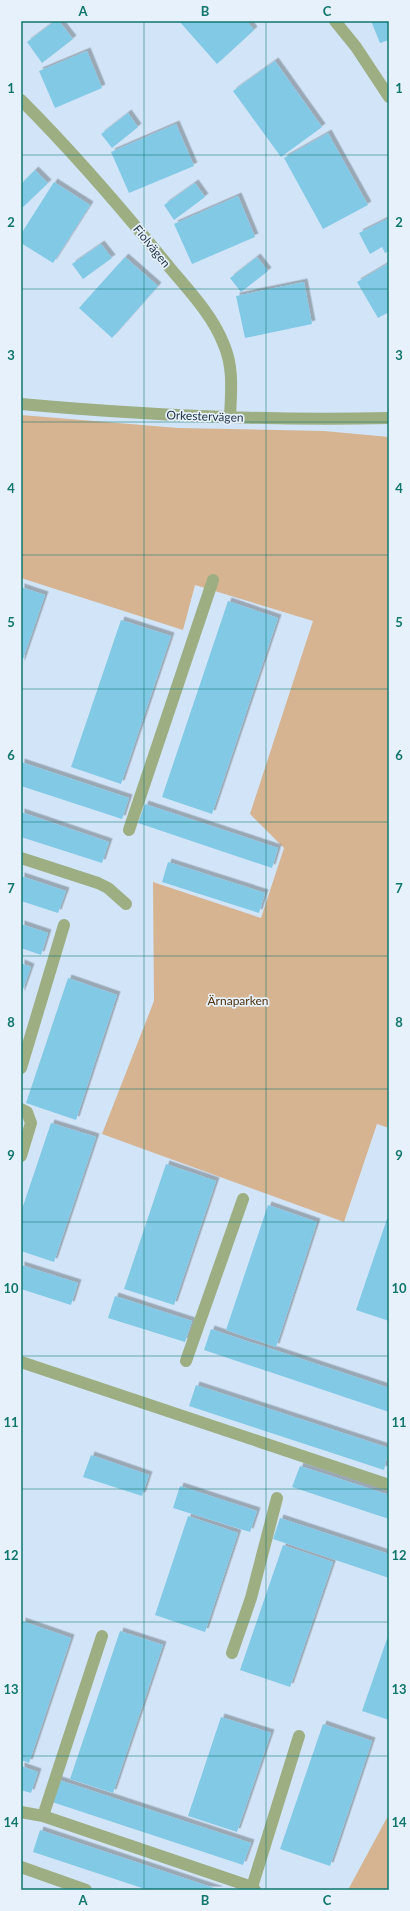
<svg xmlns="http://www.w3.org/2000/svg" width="410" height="1911" font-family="Lato,sans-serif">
  <defs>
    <filter id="shadow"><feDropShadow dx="3.5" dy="-3.5" stdDeviation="0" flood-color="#0004"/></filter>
  </defs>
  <rect width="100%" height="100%" fill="#d2e5f8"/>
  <!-- green -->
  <path fill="#d6b391" d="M21 415 178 428 324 431 389 437V1128L377 1124 344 1222 102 1134 154 1001 153 882 261 918 284 848 250 814 313 621 195 585 183 630 21 578Z
    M389 1814V1888L387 1890H345L349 1888Z"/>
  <!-- building -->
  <path fill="#82c9e6" filter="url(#shadow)" d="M55 21H59L73 39 42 63 27 42Z
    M179 21H247L254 30 217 64Z
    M371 21H389V40L380 43Z
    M87 51 102 88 55 108 39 71Z
    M275 61 322 127 281 157 233 91Z
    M128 113 138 127 112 148 101 134Z
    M176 124 194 166 129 193 111 152Z
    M328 133 368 205 323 229 284 158Z
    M35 170 48 183 23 207 21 205V184Z
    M54 182 90 205 53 263 21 243V234Z
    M195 183 205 197 174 220 164 205Z
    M238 196 255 237 192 264 174 224Z
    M389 218V251L385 253 382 247 370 254 359 233Z
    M101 244 112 258 83 279 72 264Z
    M125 257 158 286 112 338 79 308Z
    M257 257 268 271 241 292 230 278Z
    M389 263V312L378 318 357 282Z
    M304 282 312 324 245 338 236 296Z
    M21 587 45 595 21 665Z
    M228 601 278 618 212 814 162 797Z
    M121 620 171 636 121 784 71 767Z
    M21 762 129 798 122 819 21 786Z
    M145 804 278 848 272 868 138 823Z
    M21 812 109 842 102 863 21 837Z
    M168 862 265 893 259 913 162 882Z
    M21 876 66 891 58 913 21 901Z
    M21 924 48 933 41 955 21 948Z
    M21 963 31 967 21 995Z
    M68 978 117 995 76 1120 26 1103Z
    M51 1123 96 1137 54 1262 21 1251V1212Z
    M166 1164 216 1181 174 1305 124 1289Z
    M268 1205 317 1222 276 1347 226 1330Z
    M389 1213V1321L356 1310Z
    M21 1265 78 1283 71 1305 21 1289Z
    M115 1296 192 1321 185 1342 108 1318Z
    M211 1329 389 1388V1412L204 1350Z
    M196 1385 389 1448 384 1470 189 1406Z
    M91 1455 149 1475 142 1496 83 1477Z
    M300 1466 389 1495V1519L292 1487Z
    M180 1486 257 1511 250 1532 173 1508Z
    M188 1516 238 1533 205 1632 155 1615Z
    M280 1518 389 1554V1578L273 1539Z
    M283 1545 333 1562 290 1687 240 1670Z
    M22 1621 71 1638 29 1763 21 1760Z
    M120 1631 163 1645 113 1793 70 1779Z
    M389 1633V1720L362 1711Z
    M221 1717 271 1733 237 1832 188 1816Z
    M323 1724 372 1741 330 1866 280 1849Z
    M21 1766 38 1772 31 1793 21 1790Z
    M56 1779 251 1843 243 1865 49 1801Z
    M40 1830 220 1890H148L33 1852Z"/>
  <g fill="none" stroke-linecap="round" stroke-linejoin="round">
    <!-- lane -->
    <path stroke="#9dae83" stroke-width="12" d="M129 830 213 580
      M21 1068 64 925
      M21 1109 27 1112 31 1123 21 1156
      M186 1361 243 1199
      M232 1653 251 1598 277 1498
      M21 1812 43 1816 252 1887 255 1890
      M43 1816 102 1636
      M252 1887 299 1736"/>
    <!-- street -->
    <path stroke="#9dae83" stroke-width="12" d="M335 21 356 47 389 97
      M21 100C74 153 123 210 170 268 190 292 213 316 224 345 234 368 231 393 230 417
      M21 404C143 415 266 421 389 418
      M21 858 98 883 108 888 126 904
      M21 1362 389 1485
      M21 1867 86 1890"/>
  </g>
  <!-- grid -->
  <path fill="none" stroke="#0f766e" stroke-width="1" stroke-opacity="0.55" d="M144 21V1890M266 21V1890M21 155H389M21 289H389M21 422H389M21 555H389M21 689H389M21 822H389M21 956H389M21 1089H389M21 1222H389M21 1356H389M21 1489H389M21 1622H389M21 1756H389"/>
  <g text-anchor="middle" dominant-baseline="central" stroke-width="3.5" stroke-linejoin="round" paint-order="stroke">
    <!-- street labels -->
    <g font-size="12" fill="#1e3243" stroke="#e7f1fb">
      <text transform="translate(152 246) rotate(51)">Fiolvägen</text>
      <text transform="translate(205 416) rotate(2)">Orkestervägen</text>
    </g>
    <!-- park labels -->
    <g font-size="12" fill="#52320d" stroke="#e7f1fb">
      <text x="238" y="1000">Ärnaparken</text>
    </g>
  </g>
  <!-- border -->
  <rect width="410" height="1911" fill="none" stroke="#e7f1fb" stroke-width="44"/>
  <rect x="22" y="22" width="366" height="1867" fill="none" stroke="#0f766e" stroke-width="1.5"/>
  <g font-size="13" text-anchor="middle" font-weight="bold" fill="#0f766e">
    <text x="83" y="16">A</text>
    <text x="205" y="16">B</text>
    <text x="327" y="16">C</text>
    <text x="11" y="93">1</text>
    <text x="399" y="93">1</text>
    <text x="11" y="227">2</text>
    <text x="399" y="227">2</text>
    <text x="11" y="360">3</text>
    <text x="399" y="360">3</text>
    <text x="11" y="493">4</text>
    <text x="399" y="493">4</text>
    <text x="11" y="627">5</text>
    <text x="399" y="627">5</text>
    <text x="11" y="760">6</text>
    <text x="399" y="760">6</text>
    <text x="11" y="893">7</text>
    <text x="399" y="893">7</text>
    <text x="11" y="1027">8</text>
    <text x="399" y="1027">8</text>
    <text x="11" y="1160">9</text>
    <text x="399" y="1160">9</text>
    <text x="11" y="1293">10</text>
    <text x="399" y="1293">10</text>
    <text x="11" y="1427">11</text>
    <text x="399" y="1427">11</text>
    <text x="11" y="1560">12</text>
    <text x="399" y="1560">12</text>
    <text x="11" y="1694">13</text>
    <text x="399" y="1694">13</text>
    <text x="11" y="1827">14</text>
    <text x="399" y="1827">14</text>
    <text x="83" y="1905">A</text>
    <text x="205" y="1905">B</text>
    <text x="327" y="1905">C</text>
  </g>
</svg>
